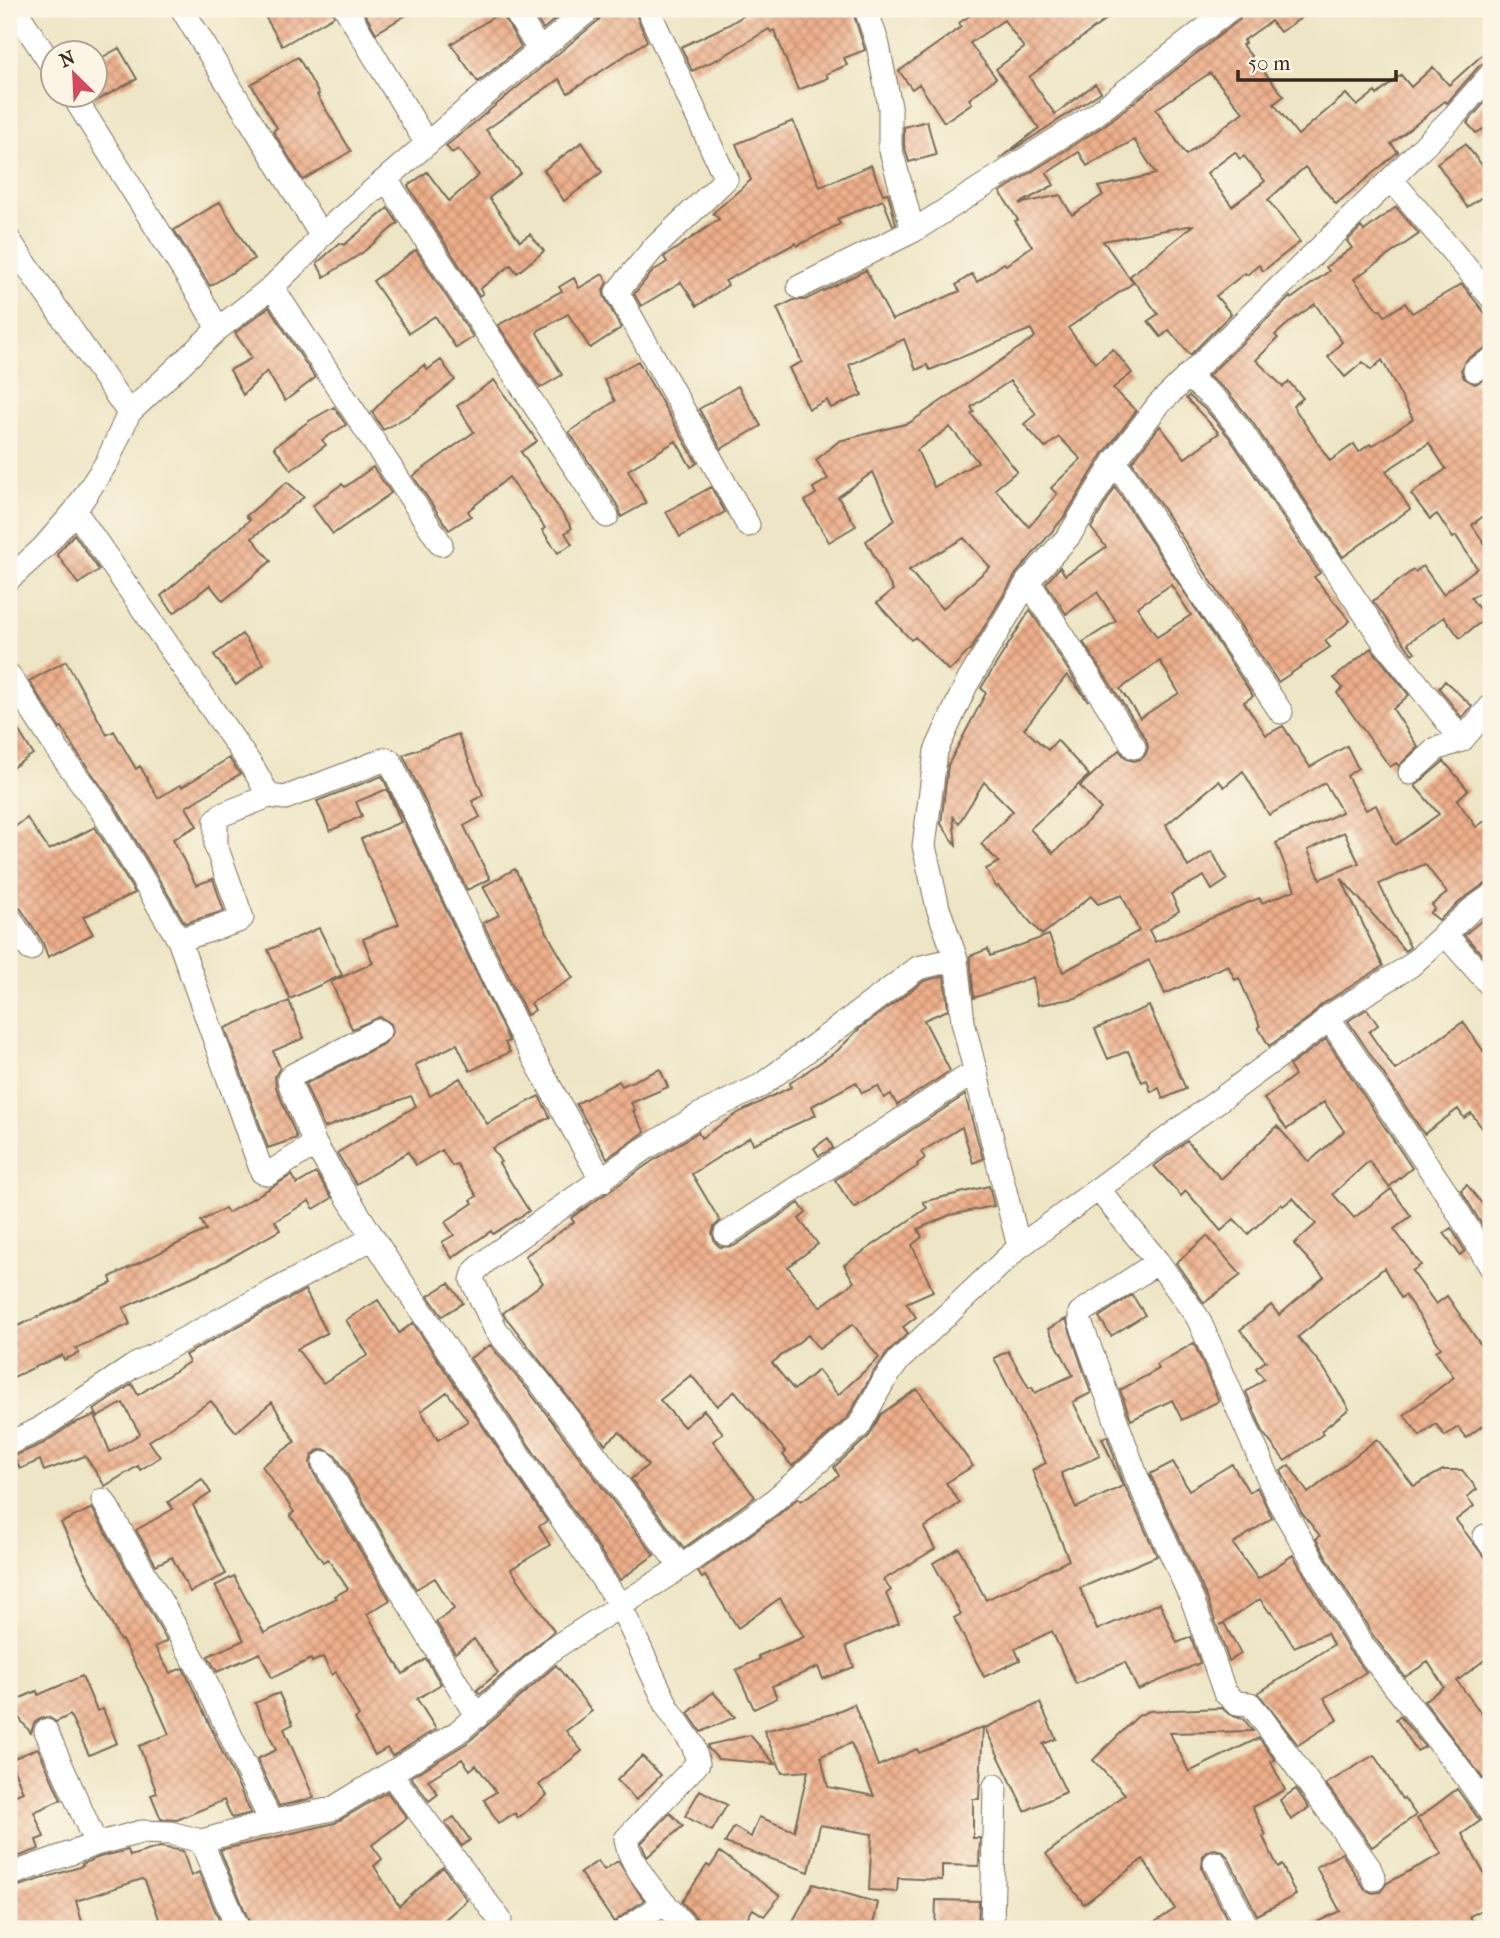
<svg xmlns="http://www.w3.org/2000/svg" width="1500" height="1938" font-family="'IM FELL French Canon',serif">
  <defs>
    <pattern id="building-cross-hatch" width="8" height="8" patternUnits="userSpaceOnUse" patternTransform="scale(1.75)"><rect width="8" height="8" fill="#eeaf8c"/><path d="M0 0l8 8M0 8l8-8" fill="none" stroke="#c28f72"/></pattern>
  </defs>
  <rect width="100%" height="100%" fill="#fcf5e5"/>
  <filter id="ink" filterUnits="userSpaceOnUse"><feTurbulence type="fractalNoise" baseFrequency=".0143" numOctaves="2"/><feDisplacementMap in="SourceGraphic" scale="14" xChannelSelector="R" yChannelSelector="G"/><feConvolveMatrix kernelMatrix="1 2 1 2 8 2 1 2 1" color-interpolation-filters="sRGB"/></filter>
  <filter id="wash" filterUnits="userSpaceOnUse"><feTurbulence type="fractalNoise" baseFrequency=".00686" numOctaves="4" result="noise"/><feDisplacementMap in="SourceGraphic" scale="28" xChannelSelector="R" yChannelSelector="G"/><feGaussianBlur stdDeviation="1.57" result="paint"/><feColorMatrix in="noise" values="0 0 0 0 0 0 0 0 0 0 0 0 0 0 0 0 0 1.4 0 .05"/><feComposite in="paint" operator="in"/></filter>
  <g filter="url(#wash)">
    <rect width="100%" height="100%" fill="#ede5c5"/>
    <g id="blocks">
      <!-- building -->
      <path fill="url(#building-cross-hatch)" fill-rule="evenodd" d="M261 9H332L334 16 282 46Z
        M362 9H416L376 33Z
        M530 9H568L543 29Z
        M604 9H634L647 41 568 93 559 79 486 130 521 173 489 198 520 241 530 234 544 251 517 273 511 265 480 289 483 293 479 296 408 186 427 172 449 201 479 175 458 149 452 153 446 146 599 20Z
        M755 9H852L865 50 844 58 847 65 826 74 828 78 798 90 774 30 771 32 769 29 722 57 692 71 681 47 728 25Z
        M980 9H1120L1029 77 1055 114 1095 84 1101 92 999 159 1039 128 996 69 1024 48 1004 20 970 43 996 78 969 99 972 103 944 122 919 84 912 89 899 71 961 27 959 23Z
        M1244 9H1315L1280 32 1271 21 1243 41 1245 43 1242 45 1284 96 1274 104 1298 135 1346 94 1357 106 1375 92 1377 95 1401 75 1411 87 1433 67 1449 85 1491 47V60L1480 65 1447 103 1445 101 1391 144 1398 152 1336 204 1305 167 1268 200 1300 242 1263 271 1259 265 1247 275 1245 273 1216 296 1231 314 1190 355 1169 330 1161 337 1148 321 1158 314 1130 276 1194 225 1103 241 1133 283 1068 328 1095 363 1113 349 1132 373 1113 388 1136 411 1103 454 1065 516 1016 574 971 649 949 671 915 637 911 640 877 603 893 590 866 541 895 520 873 472 838 497 856 526 829 542 805 501 816 494 813 488 828 479 816 460 839 441 909 423 1035 337 1031 329 930 370 927 365 916 370 904 339 849 365 862 395 831 408 827 400 809 409 789 368 802 362 777 308 794 300H805L866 270 892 320 960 291 956 285 972 274 977 282 1004 263 1006 265 1032 246 1015 221 1018 220 1000 192 1105 125 1239 20ZM1210 73 1243 112 1186 155 1156 109ZM1134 140 1156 174 1098 187 1103 195 1072 215 1060 195 1019 204 1054 185 1047 173 1079 152 1087 166ZM1235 152 1240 159 1244 156 1265 181 1232 206 1207 173ZM1010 381 1036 414 1024 424 1045 448 1059 437 1081 459 1051 488 1057 494 1029 527 995 489 1017 471 971 414 974 412 971 407ZM950 427 978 462 934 487 917 450ZM964 538 990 567 942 609 909 570Z
        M501 12 521 47 478 82 451 44Z
        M119 48 137 79 94 102V62Z
        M298 57 319 94 317 95 351 151 303 180 273 131 277 128 251 84Z
        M1491 95V125L1476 133 1467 123Z
        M793 121 820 187 871 165 883 194 888 193 896 224 893 225 883 200 837 219 840 224 797 246 796 243 725 281 728 285 697 306 681 282 641 306 634 294 653 271 667 262 664 257 719 219 713 213 751 180 736 144Z
        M927 121 936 155 909 162 904 145V127Z
        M582 142 602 172 564 201 544 170Z
        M1465 144 1491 176V191L1467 207 1437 163Z
        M220 202 254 259 210 286 174 230Z
        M1396 207 1419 234 1354 279 1378 310 1380 309 1385 316 1405 303 1412 313 1462 284 1491 321V346L1468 358 1461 370 1464 378 1475 384 1491 376V510L1472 525 1491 553V591L1489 587 1471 598 1486 618 1460 638 1444 617 1408 643 1415 652 1412 654 1373 601 1413 570 1415 572 1423 566 1443 594 1477 568 1456 536 1453 538 1437 514 1430 519 1411 494 1446 469 1429 443 1386 471 1410 509 1343 557 1251 420 1228 392 1208 376 1290 297 1291 299 1329 271 1326 267 1352 248 1347 241 1361 227 1364 231ZM1315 304 1342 342 1328 357 1345 377 1363 362 1371 370 1382 360 1413 419 1372 446 1370 444 1359 452 1354 444 1330 461 1293 406 1303 398 1289 382 1283 387 1256 360 1278 338 1275 335 1291 321Z
        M388 208 398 223 362 253 324 277 317 263 340 243 344 245Z
        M416 250 473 337 456 348 435 316 409 333 373 281Z
        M603 274 607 282 603 290 605 298 621 328 590 348 568 314 539 330 537 333 562 375 540 388 498 325 562 291 559 287 574 278 579 288Z
        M269 307 315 378 285 401 267 371 243 395 230 370 252 358 235 333Z
        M441 360 455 380 415 412 383 430 372 412 394 389 424 365 427 370Z
        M638 361 697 463 691 467 676 441 628 470 646 503 621 517 619 508 569 432 615 401 604 380Z
        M494 380 537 441 521 452 572 528 565 533 572 544 558 553 542 530 545 528 509 477 468 511 471 516 449 530 413 476 474 432 457 406Z
        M738 386 761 426 721 449 699 409Z
        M1189 396 1207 411 1229 437 1320 573 1314 577 1350 621 1325 641 1330 647 1278 682 1132 462 1160 426 1185 458 1219 433 1186 398Z
        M334 407 346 425 322 440 326 445 291 470 274 447 309 421Z
        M373 467 391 493 333 534 312 506 342 484 345 487Z
        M287 482 304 497 252 538 271 561 223 601 210 585 174 613 161 596 250 520 246 516Z
        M711 487 725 512 680 537 666 512Z
        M1115 487 1253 696 1244 702 1266 735 1283 726 1310 767 1347 746 1358 768 1347 776 1366 810 1376 805 1395 845 1439 814 1415 786 1444 761 1468 790 1457 800 1476 827 1491 817V882L1483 885 1463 899 1439 920 1430 913 1435 909 1432 905 1447 893 1425 864 1379 884 1410 947 1405 951 1341 878 1383 966 1321 1005 1310 1017 1269 1046 1258 1027 1260 1026 1239 978 1235 980 1228 965 1165 994 1149 960 1076 998 1038 1005 1033 977 974 998 970 956 988 949 990 956 1049 935 1063 972 1139 931 1122 895 1098 904 1091 896 1042 935 998 886 996 887 986 869 999 862 981 844 1013 811 984 782 959 823 953 817 956 845 941 824 948 765 986 693 981 688 1030 610 1088 701 1067 675 1024 729 1048 750 1057 740 1089 775 1030 829 1053 853 1101 809 1080 786 1119 750 1127 759 1134 761 1141 759 1146 754 1148 747 1146 739 1083 642 1116 621 1097 592 1066 614 1046 583 1060 567 1065 575 1106 547 1091 528ZM1171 585 1191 615 1157 637 1137 607ZM1160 661 1179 693 1140 718 1120 689ZM1243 771 1269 815 1325 783 1342 812 1276 843 1295 890 1262 903 1259 898 1155 942 1149 930 1179 911 1171 894 1204 876 1212 890 1227 880 1212 851 1188 867 1166 825 1219 781 1224 787ZM1344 832 1359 863 1320 879 1308 850Z
        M74 534 99 570 78 584 57 554Z
        M242 634 264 664 236 685 214 655Z
        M1371 648 1409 695 1393 709 1418 747 1399 766 1396 763 1390 767 1337 693 1343 688 1334 678Z
        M66 661 107 735 114 731 136 769 140 766 158 798 180 785 182 787 229 758 240 774 186 807 197 826 173 839 196 885 213 879 224 911 185 923 114 804 75 750 62 727 60 728 29 681Z
        M1445 681 1472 706 1462 718 1439 688Z
        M9 715 33 754 9 770Z
        M458 734 483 795 472 801 480 817 464 826 490 879 467 890 403 755Z
        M382 776 509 1041 505 1043 510 1052 470 1071 457 1044 415 1065 430 1096 460 1078 487 1124 539 1096 550 1117 492 1148 501 1162 499 1163 529 1211 493 1234 491 1231 452 1258 442 1242 454 1235 445 1222 473 1203 471 1200 477 1196 457 1164 452 1166 442 1150 416 1165 408 1152 356 1184 337 1153 416 1106 411 1096 324 1128 305 1084 385 1043 393 1032 391 1024 380 1017 352 1029 331 982 373 963 363 939 399 924 361 839 401 822 387 789 356 802 362 816 330 831 317 801Z
        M27 818 49 850 95 827 135 893 83 917 93 934 48 957 42 941 21 909 9 903V831Z
        M515 869 552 942 573 978 531 1003 535 1010 527 1015 483 923 499 915 483 887Z
        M1491 913V956L1487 960 1464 935Z
        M319 928 342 975 290 999 268 950Z
        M944 976 948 1010 924 1020 950 1071 897 1105 891 1094 884 1098 878 1086 862 1093 856 1082 812 1106 816 1115 753 1144 750 1137 692 1174 720 1221 714 1227 712 1234 715 1242 720 1247 734 1246 799 1203 806 1213 799 1219 818 1244 788 1267 820 1307 854 1282 844 1265 927 1208 923 1202 989 1186 994 1206 950 1215 918 1229 922 1237 912 1245 933 1291 906 1303 916 1317 903 1327 908 1333 888 1352 872 1374 848 1417 792 1466 783 1455 786 1452 735 1391 717 1406 691 1375 660 1400 684 1427 704 1410 723 1433 713 1441 755 1497 684 1548 631 1479 648 1465 620 1432 605 1444 504 1315 503 1313 543 1283 525 1256 574 1222 571 1218 651 1162 698 1132 701 1138 738 1113 791 1087 790 1083 837 1051 859 1029 924 981ZM853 1324 879 1358 838 1395 818 1370 794 1390 772 1363 808 1335 819 1349Z
        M289 1001 304 1038 273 1051 280 1068 275 1076 276 1087 297 1138 268 1148 225 1028Z
        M1149 1006 1186 1089 1163 1099 1159 1088 1151 1092 1147 1080 1142 1082 1128 1051 1108 1059 1095 1029Z
        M1367 1009 1378 1025 1369 1032 1395 1070 1463 1022 1491 1062V1140L1471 1113 1464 1118 1458 1109 1424 1134 1348 1021Z
        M1326 1039 1412 1168 1389 1187 1369 1161 1333 1194 1354 1218 1391 1189 1411 1216 1394 1229 1421 1265 1412 1271 1436 1304 1447 1296 1491 1360V1419L1466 1438 1458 1427 1445 1436 1436 1424 1420 1436 1404 1415 1454 1377 1436 1351 1441 1348 1405 1295 1401 1298 1384 1268 1298 1337 1323 1367 1349 1409 1321 1431 1323 1434 1285 1461 1264 1434 1246 1392 1264 1379 1256 1368 1266 1361 1240 1330 1271 1305 1279 1315 1324 1277 1294 1244 1316 1224 1293 1198 1283 1206 1281 1204 1248 1234 1234 1219 1221 1231 1186 1191 1181 1196 1154 1166 1187 1141 1221 1179 1277 1126 1309 1162 1344 1131 1324 1102 1287 1129 1264 1099 1295 1075 1289 1066Z
        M660 1069 668 1087 631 1103 635 1110 633 1111 645 1132 607 1158 576 1104 619 1081 622 1086Z
        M965 1095 983 1159 973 1163 962 1127 921 1152 925 1158 917 1164 918 1166 854 1208 835 1180Z
        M828 1138 833 1148 819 1156 814 1148Z
        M316 1173 332 1198 314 1209 309 1201 275 1221 280 1230 216 1266 123 1308 130 1324 76 1348 79 1353 64 1360 62 1355 9 1379V1330L112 1283 110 1277 206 1230 201 1221 225 1208 228 1213 292 1175 297 1184Z
        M1467 1185 1491 1215V1232L1488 1235 1461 1190Z
        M1451 1228 1465 1251 1460 1255 1444 1233Z
        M1207 1236 1241 1275 1204 1303 1176 1263Z
        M449 1283 463 1303 442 1316 428 1296Z
        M305 1290 327 1333 297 1349 323 1383 368 1355 346 1320 378 1300 399 1333 413 1323 547 1521 539 1526 550 1545 511 1569 554 1631 480 1694 477 1690 498 1673 474 1639 455 1653 436 1622 454 1609 435 1578 416 1589 336 1456 324 1449 317 1451 312 1456 310 1463 312 1470 390 1600 367 1614 403 1674 426 1659 441 1684 417 1699 436 1729 392 1756 387 1748 375 1755 355 1719 359 1716 336 1672 332 1675 323 1657 312 1662 311 1659 272 1678 260 1653 217 1672 208 1656 244 1640 215 1586 234 1576 264 1633 337 1598 335 1596 348 1589 328 1559 323 1562 290 1515 294 1512 262 1466 295 1442 272 1402 236 1432 211 1401 149 1441 160 1457 140 1470 138 1466 105 1486 85 1456 44 1471 40 1460 20 1469 14 1456 44 1443 72 1424 95 1415 110 1452 140 1434 123 1403 98 1417 94 1410 132 1384 138 1395 189 1362 185 1355ZM447 1392 468 1421 438 1440 421 1411Z
        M1132 1295 1145 1315 1111 1336 1099 1317Z
        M1066 1319 1091 1393 1073 1402 1100 1456 1061 1473 1076 1508 1123 1486 1102 1438 1107 1436 1124 1484 1157 1556 1080 1588 1097 1630 1160 1603 1177 1643 1191 1637 1200 1663 1138 1690 1125 1662 1076 1684 1052 1631 1015 1649 1020 1660 984 1677 954 1618 961 1614 933 1563 959 1548 986 1600 1069 1560 1032 1470 1046 1463 994 1358 1008 1351 1029 1388 1032 1387 1035 1393 1073 1375 1048 1329Z
        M1194 1343 1219 1401 1182 1420 1172 1400 1131 1420 1120 1390 1159 1369 1156 1365Z
        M490 1345 528 1390 654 1555 620 1580 470 1358Z
        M917 1389 973 1466 946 1483 960 1503 924 1528 935 1549 883 1580 891 1590 886 1594 899 1623 846 1646 854 1667 823 1679 818 1667 772 1686 777 1698 754 1709 736 1670 760 1659 758 1656 804 1637 780 1598 738 1628 705 1576 702 1578 698 1572 778 1515 798 1498 801 1501 839 1476 834 1467 869 1436 881 1414Z
        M1377 1439 1414 1486 1443 1470H1462L1477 1489 1467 1497 1474 1506 1456 1520 1491 1566V1655L1457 1681 1491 1726V1789L1424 1701 1444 1687 1428 1662 1405 1677 1372 1634 1316 1539 1320 1536 1301 1512 1281 1471 1289 1465 1308 1493Z
        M1173 1462 1189 1490 1232 1464 1249 1492 1257 1487 1272 1518 1233 1544 1258 1579 1293 1555 1348 1649 1366 1672 1324 1698 1337 1720 1298 1745 1258 1693 1333 1645 1327 1633 1294 1647 1272 1612 1270 1613 1260 1599 1220 1625 1224 1623 1241 1654 1229 1661 1207 1598 1150 1474Z
        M202 1479 211 1493 193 1505 226 1574 190 1592 172 1557 156 1565 136 1530 173 1509 168 1502Z
        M92 1508 167 1641 155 1647 170 1673 183 1668 251 1813 232 1818 224 1800 177 1820 161 1819 151 1795 157 1793 139 1746 169 1734 151 1693 122 1640 120 1641 61 1523Z
        M556 1665 592 1711 566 1731 582 1751 539 1785 547 1795 518 1818 515 1813 498 1823 484 1800 496 1792 476 1765 470 1770 462 1759 428 1780 438 1794 429 1801 411 1777 467 1743Z
        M82 1676 97 1711 103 1709 117 1743 89 1755 70 1715 56 1722 48 1717 40 1719 34 1723 31 1733 9 1705V1703L37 1691 38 1695Z
        M713 1692 735 1717 701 1732 688 1713Z
        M279 1693 293 1724 284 1729 314 1798 279 1806 257 1759 276 1750 255 1703Z
        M1040 1703 1056 1739 1043 1744 1066 1792 1025 1811 985 1728Z
        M854 1704 878 1766 917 1749 919 1753 983 1727 979 1799H973V1838H980L979 1866 942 1865V1880L898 1878 897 1892 869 1890 872 1834 820 1825 809 1872 725 1843 734 1827 751 1837 759 1817 794 1831 808 1771 782 1773 764 1731 836 1713V1712ZM851 1743 874 1796 828 1787 821 1756Z
        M1222 1708 1229 1714 1243 1718 1253 1731 1170 1733 1189 1772 1259 1738 1275 1760 1271 1762 1285 1790 1252 1807 1266 1835 1263 1837 1278 1867 1282 1865 1296 1895 1257 1915 1228 1857 1222 1851 1215 1849 1208 1851 1203 1856 1202 1869 1232 1929H1144L1175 1909 1143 1859 1084 1904 1046 1854 1125 1794 1093 1760 1138 1716 1149 1711Z
        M1400 1716 1425 1747 1417 1751 1396 1719Z
        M750 1735 775 1764 718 1759 708 1748V1745Z
        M38 1748 61 1800 34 1812 44 1837 36 1840 39 1849 9 1860V1798L23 1792 10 1760Z
        M1374 1755 1402 1799 1404 1798 1416 1815 1372 1847 1326 1784Z
        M642 1756 661 1775 636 1800 617 1780Z
        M1296 1789 1309 1808 1291 1820 1280 1800Z
        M1457 1789 1480 1821 1462 1834 1491 1886V1905L1470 1916 1475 1929H1303L1340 1911 1316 1867 1342 1853 1365 1890 1373 1893 1380 1892 1387 1883 1442 1854 1417 1819Z
        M700 1790 727 1805 712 1831 685 1816Z
        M387 1792 407 1818 372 1845 382 1859 374 1866 399 1906 443 1867 467 1900 434 1929H252L220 1850 335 1823Z
        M670 1813 683 1826 647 1857 641 1843Z
        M454 1817 470 1840 462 1846 445 1823Z
        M160 1847 183 1851 191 1876 199 1872 223 1929H163L145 1881 142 1879 76 1901 84 1929H9V1889L83 1866 82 1864 100 1857 128 1850 130 1856Z
        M720 1852 780 1896 764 1916 753 1909 740 1929H701L698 1920 682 1902 707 1865 710 1867Z
        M598 1861 604 1870 618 1861 644 1900 614 1922 580 1873Z
        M813 1884 878 1903 872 1929H804L793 1921Z
        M936 1900 979 1901 978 1929H935Z"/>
    </g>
  </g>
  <g filter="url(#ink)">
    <use href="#blocks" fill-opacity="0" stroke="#796b58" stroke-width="2"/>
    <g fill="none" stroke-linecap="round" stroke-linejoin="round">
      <!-- minor casing -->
      <g stroke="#796b58" stroke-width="25">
        <path id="minor" d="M15 9 52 66
          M182 9 321 235
          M346 9 427 144
          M514 9 540 51
          M648 9 726 179 652 250 617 292 748 525
          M866 9 878 45 890 107V147L913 231
          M72 94 199 295 218 329
          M386 179 607 516
          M1391 179 1491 297
          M9 240 129 413
          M272 287 441 544
          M799 287 913 231 1096 114 1230 9
          M1475 370 1491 360
          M1187 376 1217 401 1240 429 1384 642 1462 740
          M1115 461 1197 588 1281 712
          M75 511 255 771 269 796 221 815 216 820V846L242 918 238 921 179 940
          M9 579 43 548 75 511 107 462 129 413 218 329 272 287 309 251 321 235 465 111 590 9
          M1028 581 1134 747
          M9 675 59 752 102 811 179 940 262 1172 268 1174 315 1144
          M1410 773 1436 749 1462 740 1491 706
          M269 796 285 798 386 759 390 761 518 1029 602 1181
          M9 917 30 949
          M1444 933 1491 986
          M1328 1017 1449 1197 1491 1267
          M379 1031 293 1075 289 1079 290 1084 315 1144 334 1176 389 1263 620 1605 668 1708 693 1745 698 1763 626 1839C630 1870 667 1905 687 1929
          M1098 1189 1158 1262 1198 1318 1279 1502 1360 1642 1464 1774 1491 1813
          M726 1234 976 1071
          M1019 1247 1319 1027 1328 1017 1410 966 1471 910 1491 896
          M1158 1262 1080 1313V1321L1137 1478 1194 1604 1225 1693 1237 1703 1250 1704 1260 1716 1369 1867 1374 1879
          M9 1443 38 1430 132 1367 373 1238
          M324 1463 477 1717
          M103 1500 202 1674 271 1822
          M1485 1536 1491 1545
          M681 1567 539 1381 496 1330 472 1280 475 1271 492 1256 643 1150 699 1115 760 1086 918 968 956 959
          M46 1731 96 1844
          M391 1774 500 1920
          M201 1841 238 1929
          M1215 1863 1248 1929
          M9 1875 96 1844 141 1832 170 1833 201 1841 271 1822 332 1809 458 1732 554 1648 681 1567 770 1504 859 1426 883 1382 899 1360 1019 1247 963 1022 956 959 938 908 924 846 936 751 966 685 1028 581 1069 536 1115 461 1159 404 1391 179 1454 116 1491 74
          M626 1929 665 1903
          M992 1929 995 1786"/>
      </g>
      <!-- minor -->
      <use href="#minor" stroke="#fff" stroke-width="23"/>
    </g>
  </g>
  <!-- margin -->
  <rect width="1500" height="1938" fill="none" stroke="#fcf5e5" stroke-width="35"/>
  <!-- north arrow -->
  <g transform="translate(74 74) rotate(336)"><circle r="33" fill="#fcf5e5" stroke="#afa495" stroke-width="2"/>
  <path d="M0-5L12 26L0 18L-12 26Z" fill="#d1495b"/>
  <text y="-10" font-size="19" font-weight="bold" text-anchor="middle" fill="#3b2a1e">N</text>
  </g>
  <!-- scale -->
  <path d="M1238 70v10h158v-10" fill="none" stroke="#3b2a1e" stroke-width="3.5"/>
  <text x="1248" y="70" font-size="21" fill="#3b2a1e" stroke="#fcf5e5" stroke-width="5" paint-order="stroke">50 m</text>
</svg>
